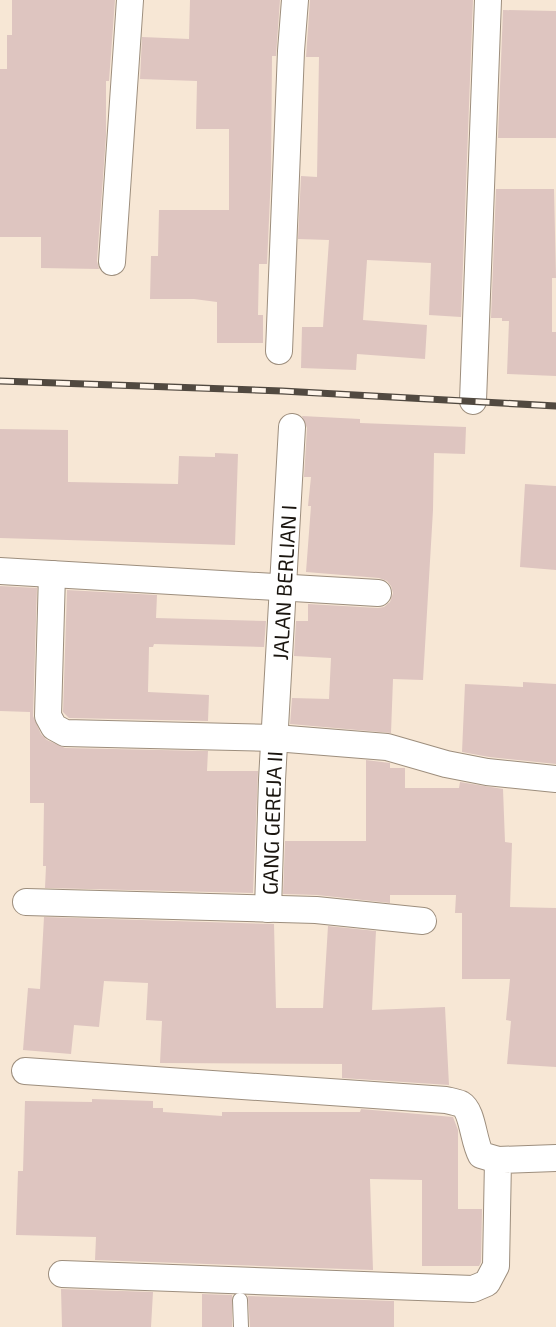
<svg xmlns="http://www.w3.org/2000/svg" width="556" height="1327" font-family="'Exo 2',sans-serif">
  <rect width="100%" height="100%" fill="#f7e7d5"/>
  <!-- building -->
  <path fill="#dec5c0" d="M12 0H115L109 81H106V136L97 261 99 269 41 268V237H0V69H7V35H12Z
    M190 0H280L276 56H272L271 175 267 264H259L258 315H263V343H217V302L194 299H150L151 256H158L159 210H229V129H196L197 81 140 79 142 37 189 39Z
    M310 0H473L461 317 429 315 431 263 367 260 363 320 427 325 425 359 357 354 356 370 301 368 302 327H323L329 240 298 239 301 176 317 177 319 57H306Z
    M503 10 556 11V138H498Z
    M496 189H554L556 278H552V332H556V376L507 374 509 321H502V318H491Z
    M302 416 360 419V423L466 427 465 454 434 453 433 510 423 680 393 679 391 733 290 724 292 698 329 699 331 658 294 656 296 621H308V604L378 608 384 607 390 602 393 593 391 586 387 581 379 578 306 572 311 506H308L311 477H304L307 428Z
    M0 429 68 430V482L178 484 179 456 215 457V453L238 454 235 545 0 538Z
    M525 484 556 486V570L520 567Z
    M0 586 37 588 33 716 41 734 47 740 65 748 208 751 207 771H258L253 893 45 888 46 866H43L44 803H30V712L0 711Z
    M67 590 157 595 156 618 266 621 264 647 154 644 153 647H149L148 692 209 695 208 721 69 718 63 712Z
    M523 682 556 684V764L489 757 462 752 465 684 523 687Z
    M366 760 390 763V768H405V788H459L460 782 503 789 505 842 512 843 510 907 556 908V1067L507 1064 511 1021 506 1020 510 979H462V913H455L456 895H390V903L317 895 283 894 285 841H366Z
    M44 917 274 924 276 1008H323L328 926 376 931 372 1010 445 1007 449 1085 342 1078V1064L160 1063 162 1021 146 1020 148 983 104 981 99 1027 74 1025 71 1054 23 1050 28 988 40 989Z
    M92 1099 153 1101V1108H163V1112L222 1116V1112H360L361 1109 453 1117 458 1130V1209H482L481 1262 479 1266H422V1180L370 1179 373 1270 95 1260 96 1237 16 1235 18 1171H23L25 1101 92 1102Z
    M61 1289 153 1292 151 1327H62Z
    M202 1294 232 1295V1327H202Z
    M248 1296 394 1301V1327H250Z"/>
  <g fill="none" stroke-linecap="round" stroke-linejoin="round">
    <!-- lane casing -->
    <g stroke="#9d8e7d" stroke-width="16">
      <path id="lane" d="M240 1300 241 1327"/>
    </g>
    <!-- street casing -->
    <g stroke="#9d8e7d" stroke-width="28">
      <g id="street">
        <path d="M112 262 130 0"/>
        <path d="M279 351 291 51 295 0"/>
        <path d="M473 401 488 0"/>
        <path d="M0 571 378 593"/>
        <path d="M52 574 48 716 54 727 65 733 275 738 387 747 446 764 487 772 556 779"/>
        <path d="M26 902 316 910 423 921"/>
        <path id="s1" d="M268 909 272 780 292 427"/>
        <path d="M25 1071 446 1100C450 1101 456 1102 461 1104 473 1111 473 1141 481 1155L498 1160"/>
        <path d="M62 1274 473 1289 487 1283 496 1266 498 1160 556 1158"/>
      </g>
    </g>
    <!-- lane -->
    <use href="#lane" stroke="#fff" stroke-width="14"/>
    <!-- street -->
    <use href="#street" stroke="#fff" stroke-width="26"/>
    <!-- rail casing -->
    <g stroke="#514940" stroke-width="7">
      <path id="rail" d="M0 381 282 391 556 406"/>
    </g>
    <!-- rail -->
    <use href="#rail" stroke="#fff5ea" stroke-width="4.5" stroke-dasharray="14" stroke-linecap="butt"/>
  </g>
  <g text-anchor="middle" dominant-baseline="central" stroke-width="4.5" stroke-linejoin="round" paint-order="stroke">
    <!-- street labels -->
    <g font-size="21" fill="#1a150f" stroke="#fff5ea">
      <text stroke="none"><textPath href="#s1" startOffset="327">JALAN BERLIAN I</textPath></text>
      <text stroke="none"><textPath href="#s1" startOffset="86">GANG GEREJA II</textPath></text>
    </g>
  </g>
</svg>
